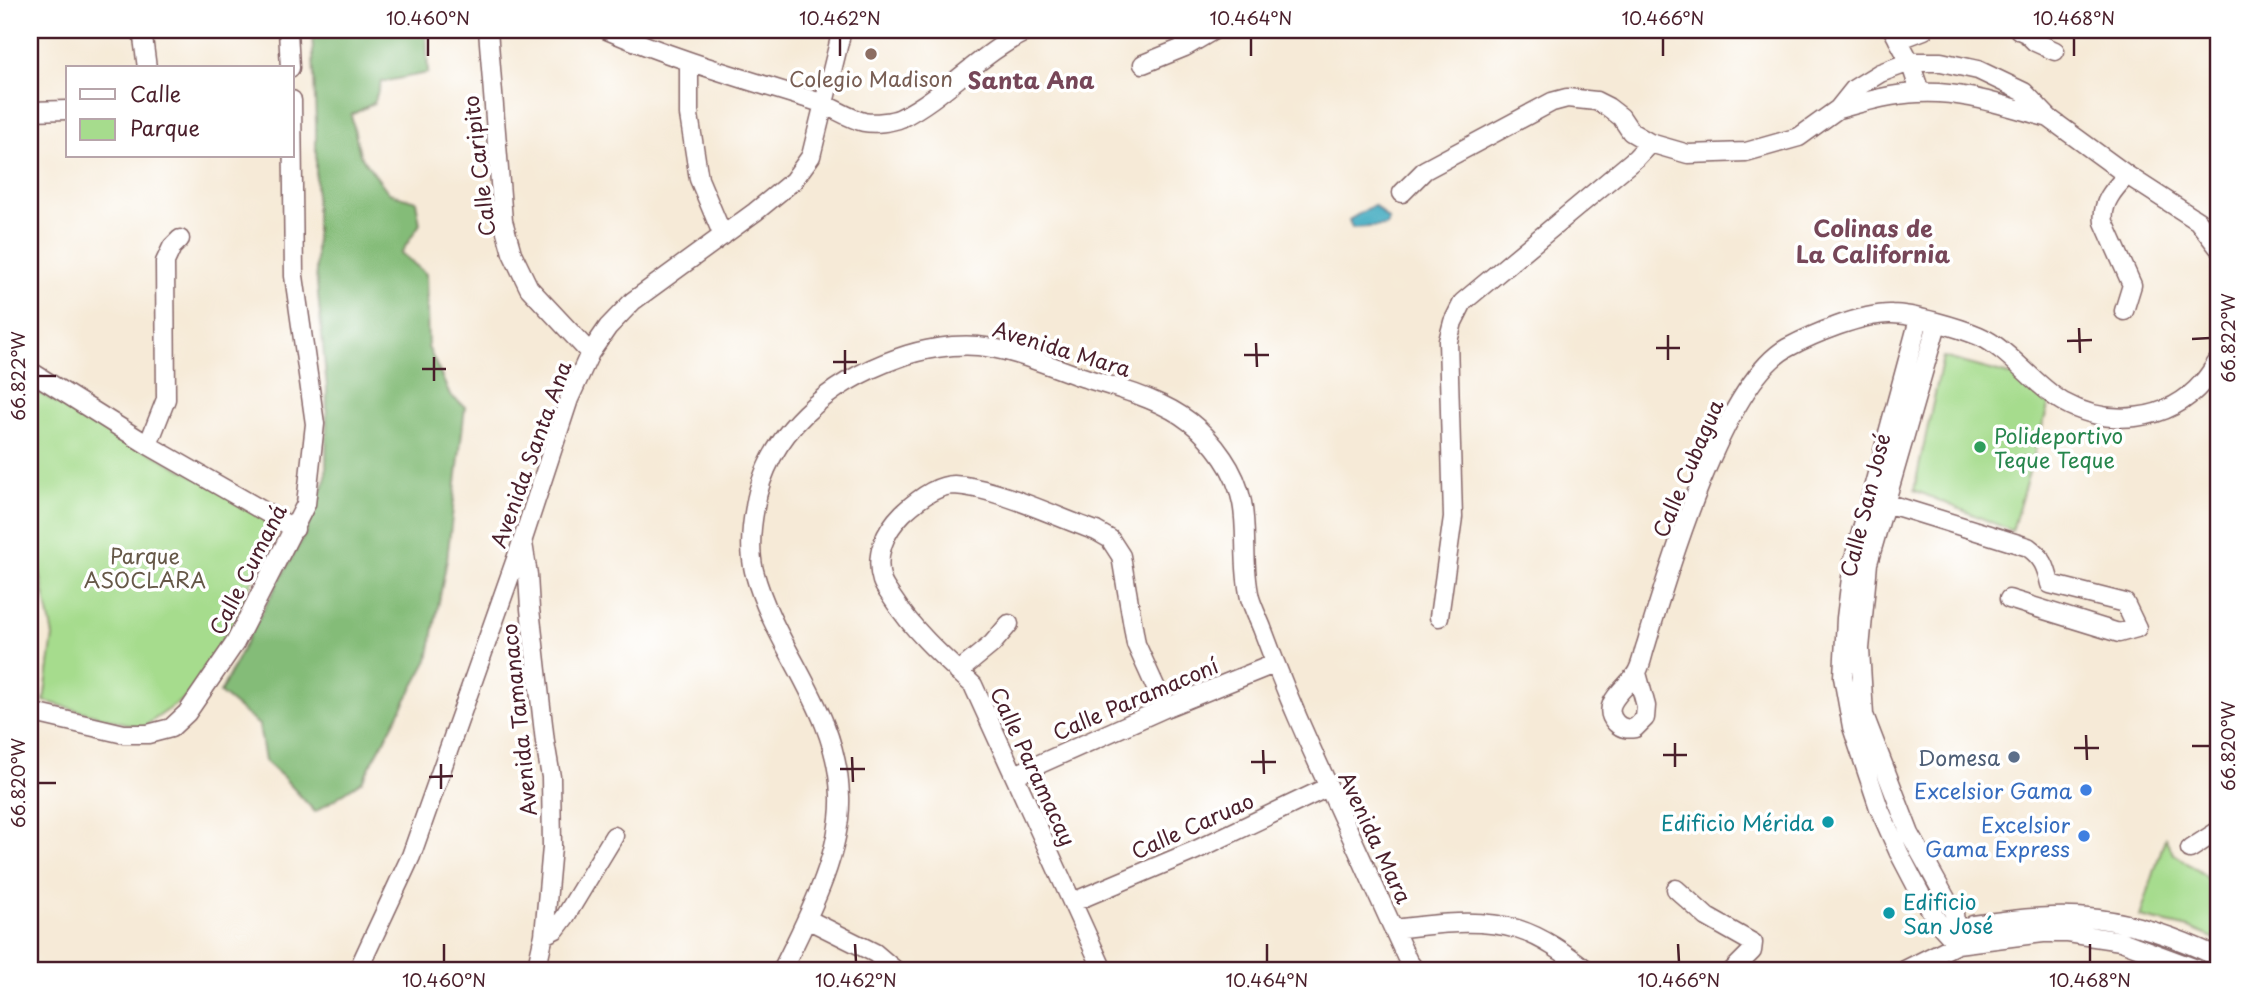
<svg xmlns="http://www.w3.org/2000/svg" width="2248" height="1000" font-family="'Playpen Sans',sans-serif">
  <rect width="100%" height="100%" fill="#fff"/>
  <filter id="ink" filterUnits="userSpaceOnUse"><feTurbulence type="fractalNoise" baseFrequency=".0143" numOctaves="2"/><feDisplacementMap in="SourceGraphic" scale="14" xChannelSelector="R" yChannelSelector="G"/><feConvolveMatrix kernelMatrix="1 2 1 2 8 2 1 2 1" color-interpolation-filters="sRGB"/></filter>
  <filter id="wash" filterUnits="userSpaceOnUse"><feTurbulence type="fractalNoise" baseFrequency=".00686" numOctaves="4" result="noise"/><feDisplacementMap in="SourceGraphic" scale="28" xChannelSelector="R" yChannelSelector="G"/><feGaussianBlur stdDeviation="1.57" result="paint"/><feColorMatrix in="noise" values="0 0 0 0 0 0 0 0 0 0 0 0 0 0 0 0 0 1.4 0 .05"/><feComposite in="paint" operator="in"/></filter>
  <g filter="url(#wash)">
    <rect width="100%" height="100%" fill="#f6ead7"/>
    <!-- green -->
    <path fill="#a6dc8d" stroke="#787e5c" stroke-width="2" d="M1943 357 2020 378 2049 403 2012 531 1914 490Z
      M30 388 278 521 235 619 189 695 142 728 44 701 53 636 37 559 30 550Z
      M2165 838 2173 853 2203 874 2218 889V940L2189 928 2140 917Z"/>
    <!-- forest -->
    <path fill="#84bc78" stroke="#676e52" stroke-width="2" d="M312 30 426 31 428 73 381 82 374 103 351 115 360 155 389 193 416 201 420 224 401 253 426 274 428 347 450 395 465 407 447 559 428 660 362 781 315 812 283 777 265 761 259 725 220 693 250 634 306 532 326 477 327 388 316 273V123Z"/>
    <!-- water -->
    <path fill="#40aac0" stroke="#456476" stroke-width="2" d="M1374 205 1389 220 1386 226 1352 228 1349 220Z"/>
  </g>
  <g filter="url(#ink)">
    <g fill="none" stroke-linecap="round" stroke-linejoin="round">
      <!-- minor casing -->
      <g stroke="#866667" stroke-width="21">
        <path id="minor" d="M142 30 147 68
          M288 30 290 68
          M488 30 503 221 512 253 529 288 590 353
          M607 30C674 59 745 79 815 101 832 106 847 118 864 122 874 124 892 122 901 118 947 95 981 52 1029 30
          M1893 30 1910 62 1920 92
          M2019 30 2026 33 2035 42 2055 51
          M1898 40 1924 30
          M689 61V115L699 179 723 236
          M1143 64 1185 47 1214 30
          M1838 109C1864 102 1890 94 1918 93 1961 90 2005 106 2046 117
          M30 111 68 110
          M1402 193 1425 170 1552 102 1567 98 1596 101 1608 107 1621 117 1631 132 1650 143 1688 154 1746 152 1799 137 1838 109 1854 89 1880 73 1910 62H1941L1978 70 2024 92 2049 118 2127 175 2198 221 2218 247
          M2124 311 2132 285 2104 222C2101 203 2114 189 2127 175
          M1919 319 1853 562 1846 618 1843 677 1852 727 1879 808 1899 853 1921 895 1940 925 1957 944
          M1937 324 1868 563 1860 649 1864 715 1910 834 1954 913 1957 944
          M30 371 148 445 295 529
          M148 445 166 399 165 262 172 247 180 239
          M1875 502 1899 507 2028 547C2043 558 2046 566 2050 584L2125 603 2137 628 2119 633 2009 599
          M523 543 528 575 530 609 545 742 551 777 552 847 544 935 536 970
          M1439 617 1453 517 1448 341 1453 322 1463 302 1636 158 1650 143
          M958 672 992 644 1009 624
          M1637 673 1646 706 1645 718 1635 728C1628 729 1622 729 1616 723 1597 703 1632 685 1638 670 1642 662 1643 653 1646 645 1667 574 1723 384 1787 348 1813 334 1863 313 1892 314 1913 314 1960 328 1979 336 2009 349 2035 386 2063 402 2108 427 2168 423 2203 382 2209 376 2213 368 2218 361
          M30 712 124 734H148L171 728 187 713 235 643 306 504 315 424 294 276 292 100
          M1015 775 1165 708 1274 664
          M2190 849 2218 831
          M1676 889 1707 917 1753 943 1752 951 1733 970
          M1073 902 1196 850 1328 787
          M807 919 875 953 895 970
          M1394 929C1434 924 1479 918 1517 929 1543 937 1566 954 1587 970
          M544 935 556 929 565 917 614 836
          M1957 944 1973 925C2073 910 2125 913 2218 957
          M358 970 411 856 522 542 569 399 590 353 608 327 633 301 755 212 793 181 811 156 842 30
          M782 970C807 919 842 854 840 796 837 707 775 651 754 571 749 550 751 528 755 507 767 432 830 382 898 358 922 349 953 344 978 346 1012 349 1047 365 1079 376 1115 388 1160 398 1190 422 1203 432 1214 445 1223 458 1257 507 1238 547 1250 598 1253 608 1258 618 1262 628 1277 669 1293 708 1311 748 1343 819 1376 890 1408 961L1415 970
          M1103 970 973 685C944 658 915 633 893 599 889 593 884 587 882 581 874 555 885 531 903 513 916 501 936 485 954 485 995 487 1056 517 1096 531L1110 539 1121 556 1136 644 1165 708
          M1905 970 1957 944 2043 933H2068L2121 941 2199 970"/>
      </g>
      <!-- minor -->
      <use href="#minor" stroke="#fff" stroke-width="18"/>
    </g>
  </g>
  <!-- ticks -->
  <path fill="none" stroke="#4a1f2b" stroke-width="2.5" d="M428 38V56M840 38V56M1251 38V56M1663 38V56M2074 38V56M2079 328 2080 353M1668 335V360M2192 339 2210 338M2067 341 2092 340M1256 343 1257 367M1656 348H1680M845 350V374M1244 355H1269M434 357V381M833 362H857M422 369H446M38 376H56M2086 735 2087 760M1675 743V767M2192 746H2210M2074 748H2099M1263 750 1264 774M1663 755H1687M852 757 853 782M1251 762H1276M441 764V789M840 769H865M429 777 453 776M38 783H56M444 944V962M855 944 856 962M1267 944V962M1678 944 1679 962M2090 944V962"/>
  <!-- markers -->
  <circle fill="#8d6e63" stroke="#fff" stroke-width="2.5" cx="871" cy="54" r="7"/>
  <circle fill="#2e9e5b" stroke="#fff" stroke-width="2.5" cx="1980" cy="447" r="7"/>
  <circle fill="#5c6f8a" stroke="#fff" stroke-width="2.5" cx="2014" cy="757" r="7"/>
  <g fill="#3f7fe0" stroke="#fff" stroke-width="2.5">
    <circle cx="2086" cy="790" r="7"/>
    <circle cx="2084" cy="836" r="7"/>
  </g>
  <g fill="#0f9aa8" stroke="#fff" stroke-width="2.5">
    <circle cx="1828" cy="822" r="7"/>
    <circle cx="1889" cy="913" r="7"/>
  </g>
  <g text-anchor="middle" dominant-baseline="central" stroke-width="7" stroke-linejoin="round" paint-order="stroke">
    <!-- education labels -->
    <g font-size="21" fill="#785e54" stroke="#fff">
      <text x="871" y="78">Colegio Madison</text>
    </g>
    <!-- street labels -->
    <g font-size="21" fill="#4a1f2b" stroke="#fff">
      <text transform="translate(478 166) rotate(-97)">Calle Caripito</text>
      <text transform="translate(1062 348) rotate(17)">Avenida Mara</text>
      <text transform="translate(530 454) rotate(-70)">Avenida Santa Ana</text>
      <text transform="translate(1687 468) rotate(-67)">Calle Cubagua</text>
      <text transform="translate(1864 505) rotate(-76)">Calle San José</text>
      <text transform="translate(247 569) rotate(-63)">Calle Cumaná</text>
      <text transform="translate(1135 698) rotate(-23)">Calle Paramaconí</text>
      <text transform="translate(518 720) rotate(-96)">Avenida Tamanaco</text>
      <text transform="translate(1034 766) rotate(65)">Calle Paramacay</text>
      <text transform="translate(1192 825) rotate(-24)">Calle Caruao</text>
      <text transform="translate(1376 837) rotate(65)">Avenida Mara</text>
    </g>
    <!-- leisure labels -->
    <g font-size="21" fill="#27864d" stroke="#fff" text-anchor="start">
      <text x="1994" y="435">Polideportivo<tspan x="1994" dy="24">Teque Teque</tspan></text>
    </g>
    <!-- park labels -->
    <g font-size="21" fill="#665848" stroke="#fff">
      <text x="145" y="555">Parque<tspan x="145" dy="24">ASOCLARA</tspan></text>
    </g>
    <!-- service labels -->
    <g font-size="21" fill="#4e5e75" stroke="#fff" text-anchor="end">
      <text x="2000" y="757">Domesa</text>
    </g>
    <!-- shop labels -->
    <g font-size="21" fill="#366cbe" stroke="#fff" text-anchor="end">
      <text x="2072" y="790">Excelsior Gama</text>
      <text x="2070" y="824">Excelsior<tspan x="2070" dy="24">Gama Express</tspan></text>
    </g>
    <!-- culture labels -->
    <g font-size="21" fill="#0d838f" stroke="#fff" text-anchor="end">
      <text x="1814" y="822">Edificio Mérida</text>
      <text x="1903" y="901" text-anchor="start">Edificio<tspan x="1903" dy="24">San José</tspan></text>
    </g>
    <!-- neighbourhood labels -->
    <g font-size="23" font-weight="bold" fill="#774759" stroke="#fff">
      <text x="1031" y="79">Santa Ana</text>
      <text x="1873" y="227">Colinas de<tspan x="1873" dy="26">La California</tspan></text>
    </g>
  </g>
  <!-- margin -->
  <rect width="2248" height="1000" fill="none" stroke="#fff" stroke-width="77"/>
  <!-- legend -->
  <rect x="66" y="66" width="228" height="91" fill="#ffffff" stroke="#b7a5aa" stroke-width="2"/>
  <rect x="80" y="89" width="35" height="10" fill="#ffffff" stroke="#b7a5aa" stroke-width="2"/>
  <text x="130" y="102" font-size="21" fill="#4a1f2b">Calle</text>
  <rect x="80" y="119" width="35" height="21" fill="#a6dc8d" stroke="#b7a5aa" stroke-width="2"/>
  <text x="130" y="136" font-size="21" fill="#4a1f2b">Parque</text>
  <rect x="38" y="38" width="2172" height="924" fill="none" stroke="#4a1f2b" stroke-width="2.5"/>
  <g font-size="18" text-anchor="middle" fill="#4a1f2b">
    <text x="428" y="25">10.460°N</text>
    <text x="840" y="25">10.462°N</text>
    <text x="1251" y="25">10.464°N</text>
    <text x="1663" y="25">10.466°N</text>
    <text x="2074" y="25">10.468°N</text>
    <text transform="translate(2229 338) rotate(-90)" y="6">66.822°W</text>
    <text transform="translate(19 376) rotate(-90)" y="6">66.822°W</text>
    <text transform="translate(2229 746) rotate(-90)" y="6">66.820°W</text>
    <text transform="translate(19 783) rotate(-90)" y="6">66.820°W</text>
    <text x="444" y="987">10.460°N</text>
    <text x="856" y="987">10.462°N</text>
    <text x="1267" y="987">10.464°N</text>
    <text x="1679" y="987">10.466°N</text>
    <text x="2090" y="987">10.468°N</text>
  </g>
</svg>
